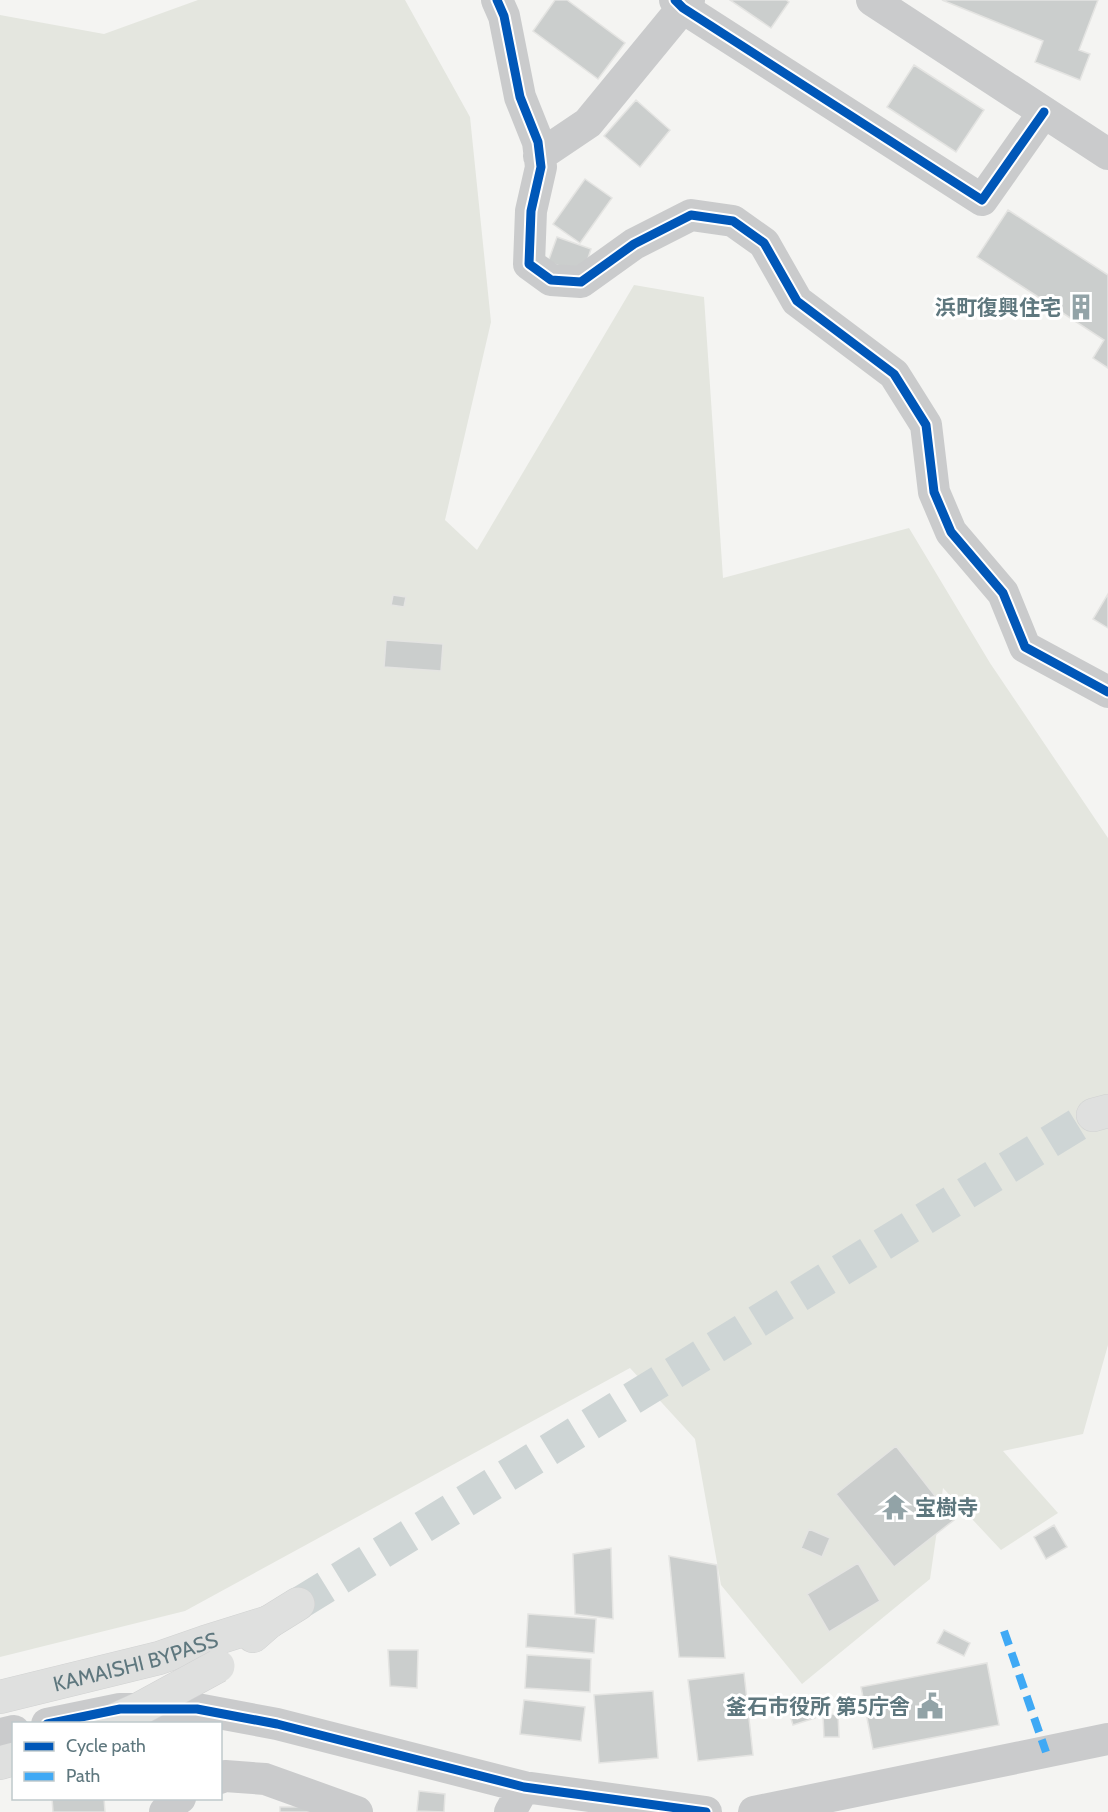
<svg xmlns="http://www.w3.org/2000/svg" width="1108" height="1812" font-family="Cabin,'Noto Sans JP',sans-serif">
  <rect width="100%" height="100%" fill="#f4f4f2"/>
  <!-- green -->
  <path fill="#e4e6df" d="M198 0H405L470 117 491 322 445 520 477 550 634 285 704 297 723 578 909 528 990 663 1108 838V1345L1083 1434 1003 1451 1058 1513 1001 1550 943 1488 930 1579 802 1684 721 1585 695 1439 630 1368 185 1611 0 1657V15L104 34Z"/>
  <!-- building -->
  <path fill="#cbcecd" stroke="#e4e4e2" stroke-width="1.5" d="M555 0H567L625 43 598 79 533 31Z
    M730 0H786L789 2 771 28Z
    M942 0H1098L1079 50 1090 54 1080 80 1035 62 1043 41Z
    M914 65 984 110 956 152 887 107Z
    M636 100 670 130 640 167 604 136Z
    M585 179 612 198 580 243 553 224Z
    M1008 210 1108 275V368L1093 358 1104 340 977 257Z
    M557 237 591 249 583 274 548 262Z
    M1108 594V628L1093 619Z
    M393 595 406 597 404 607 391 605Z
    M386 640 443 644 441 671 384 667Z
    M896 1446 954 1520 894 1567 836 1494Z
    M1054 1525 1067 1547 1046 1559 1034 1537Z
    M809 1529 830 1538 822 1557 801 1548Z
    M611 1548 613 1619 575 1614 573 1554Z
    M669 1556 717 1565 725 1658 679 1657Z
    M858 1563 880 1601 829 1632 807 1594Z
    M528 1614 596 1619 594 1653 526 1647Z
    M944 1630 970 1643 964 1656 937 1643Z
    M388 1650H418L417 1688 390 1686Z
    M527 1655 591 1659 590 1692 525 1688Z
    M987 1663 999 1725 873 1749 861 1687Z
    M744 1673 753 1755 698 1761 688 1680Z
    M653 1691 658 1758 599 1763 594 1695Z
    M809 1696 815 1718 793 1725 786 1702Z
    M524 1700 585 1707 581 1741 520 1734Z
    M838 1714 839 1737H824L823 1715Z
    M419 1791 445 1794 444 1812 417 1811Z
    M52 1798H104L105 1812H53Z
    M280 1807H309V1812H280Z"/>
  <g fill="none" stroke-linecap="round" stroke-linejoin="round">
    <!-- highway-tunnel -->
    <path stroke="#ced5d5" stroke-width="33" stroke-dasharray="33 16" stroke-linecap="butt" d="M298 1604 1093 1115"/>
    <!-- highway casing -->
    <g stroke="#d1d2d2" stroke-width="34">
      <g id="highway">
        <path d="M1093 1115 1108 1111"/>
        <path d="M253 1636 269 1622 298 1604"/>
        <path id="s1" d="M0 1697 159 1658 205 1642 269 1622"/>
        <path d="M0 1763 14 1759"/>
      </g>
    </g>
    <!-- minor -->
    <path stroke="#cacbcc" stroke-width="32" d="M497 0 504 16 520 97 538 142 541 167 531 211 529 264 551 280 581 282 634 244 691 215 733 221 764 243 797 301 894 374 926 425 934 492 951 532 1003 593 1025 647 1108 692
      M675 0 683 8 982 200 1044 112
      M872 0 1108 154
      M539 156 588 123 689 0
      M47 1724 120 1709H197L277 1724 524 1787 706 1812
      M0 1734 14 1731
      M220 1778 225 1776 265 1779 357 1812
      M165 1812 174 1801 180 1798
      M510 1812 524 1787
      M754 1812 1108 1739"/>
    <!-- highway -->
    <use href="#highway" stroke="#dfe0df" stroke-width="33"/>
    <!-- highway-bridge casing -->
    <g stroke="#d1d2d2" stroke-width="34" stroke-linecap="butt">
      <path id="highway-bridge" d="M106 1724 141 1708 218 1666"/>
    </g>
    <!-- highway-bridge -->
    <use href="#highway-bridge" stroke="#dfe0df" stroke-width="33"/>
    <!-- quiet -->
    <path stroke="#3fa9f5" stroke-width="8" stroke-dasharray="15 8" stroke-linecap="butt" d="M1004 1631 1046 1752"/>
    <!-- cycleway casing -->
    <g stroke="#fff" stroke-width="13">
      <path id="cycleway" d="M497 0 504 16 520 97 538 142 541 167 531 211 529 264 551 280 581 282 634 244 691 215 733 221 764 243 797 301 894 374 926 425 934 492 951 532 1003 593 1025 647 1108 692
        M675 0 683 8 982 200 1044 112
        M47 1724 120 1709H197L277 1724 524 1787 706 1812"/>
    </g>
    <!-- cycleway -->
    <use href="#cycleway" stroke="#0057b8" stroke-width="9"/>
  </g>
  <!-- icons -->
  <defs>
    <g id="building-bare" transform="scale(2.07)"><path d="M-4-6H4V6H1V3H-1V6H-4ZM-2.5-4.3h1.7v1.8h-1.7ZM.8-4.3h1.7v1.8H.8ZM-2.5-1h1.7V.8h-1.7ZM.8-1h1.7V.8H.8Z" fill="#92a3a7" stroke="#fff" stroke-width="2.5" paint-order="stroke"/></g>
    <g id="temple-bare" transform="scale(2.07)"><path d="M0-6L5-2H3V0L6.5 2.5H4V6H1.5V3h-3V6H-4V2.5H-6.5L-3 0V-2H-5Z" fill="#92a3a7" stroke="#fff" stroke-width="2.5" paint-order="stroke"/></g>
    <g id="civic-bare" transform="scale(2.07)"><path d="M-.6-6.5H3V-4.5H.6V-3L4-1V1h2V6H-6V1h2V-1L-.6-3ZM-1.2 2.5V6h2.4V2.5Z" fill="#92a3a7" stroke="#fff" stroke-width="2.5" paint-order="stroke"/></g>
  </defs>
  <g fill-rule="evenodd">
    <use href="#building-bare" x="1081" y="307"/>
    <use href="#temple-bare" x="895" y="1507"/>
    <use href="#civic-bare" x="930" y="1706"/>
  </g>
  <g text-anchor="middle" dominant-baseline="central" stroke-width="6" stroke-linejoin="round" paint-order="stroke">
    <!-- poi labels -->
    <g font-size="21" font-weight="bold" fill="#5e777e" stroke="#fff" text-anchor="end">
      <text x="1061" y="307">浜町復興住宅</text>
      <text x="915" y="1507" text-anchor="start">宝樹寺</text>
      <text x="910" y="1706">釜石市役所 第5庁舎</text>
    </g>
    <!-- street labels -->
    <g font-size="21" fill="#5e777e" stroke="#fff">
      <text stroke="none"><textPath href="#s1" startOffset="140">KAMAISHI BYPASS</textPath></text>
    </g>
  </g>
  <!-- legend -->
  <rect x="12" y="1722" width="210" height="78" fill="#ffffff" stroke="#bfc9cb" stroke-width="1.5"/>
  <rect x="24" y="1742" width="30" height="9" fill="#0057b8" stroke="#bfc9cb" stroke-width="1.5"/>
  <text x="66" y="1752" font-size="18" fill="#5e777e">Cycle path</text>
  <rect x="24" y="1772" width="30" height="9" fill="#3fa9f5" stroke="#bfc9cb" stroke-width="1.5"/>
  <text x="66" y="1782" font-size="18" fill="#5e777e">Path</text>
</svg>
